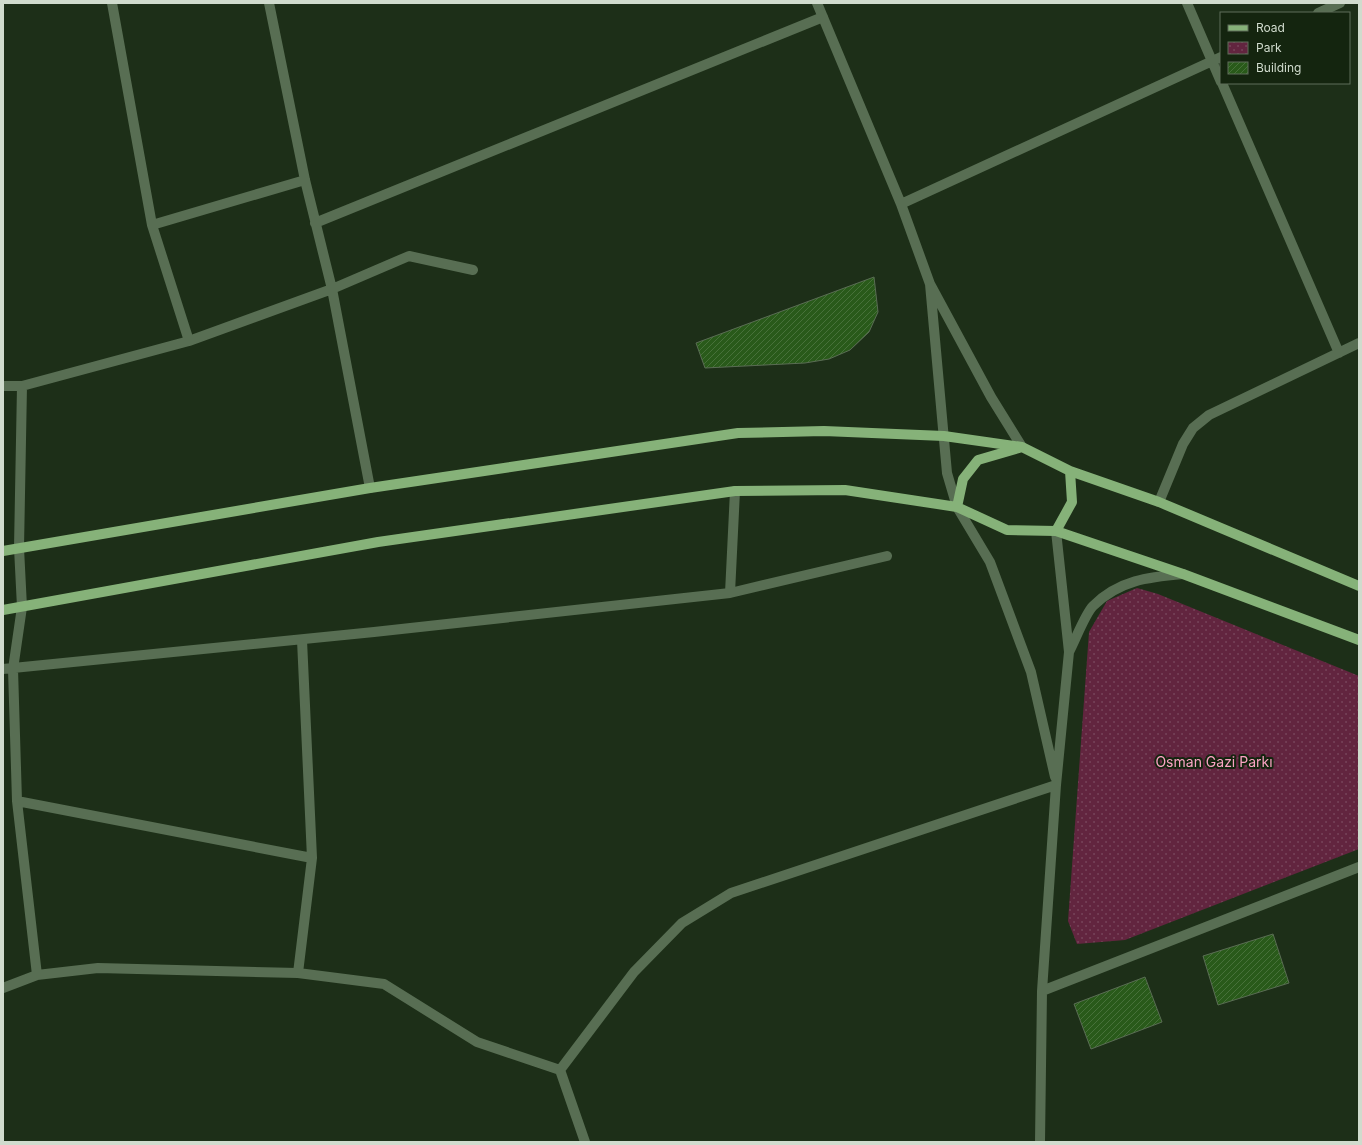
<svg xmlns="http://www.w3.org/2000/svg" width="1362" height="1145" font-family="Inter,sans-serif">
  <defs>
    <pattern id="park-dots" width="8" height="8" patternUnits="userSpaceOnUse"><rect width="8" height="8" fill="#62253f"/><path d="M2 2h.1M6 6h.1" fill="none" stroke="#77445a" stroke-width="1.8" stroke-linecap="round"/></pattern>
    <pattern id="building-hatch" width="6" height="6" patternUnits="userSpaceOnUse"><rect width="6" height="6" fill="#295a1a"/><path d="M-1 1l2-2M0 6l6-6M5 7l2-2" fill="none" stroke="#47713a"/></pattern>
  </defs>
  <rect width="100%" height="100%" fill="#1d2f18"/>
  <!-- park -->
  <path fill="url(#park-dots)" d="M1137 588 1158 594 1359 676V849L1125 940 1077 944 1068 921 1089 632 1107 601Z"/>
  <!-- building -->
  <path fill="url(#building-hatch)" stroke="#5a6d54" d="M874 277 878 312 869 332 850 350 829 359 805 363 705 368 696 343Z
    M1273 934 1289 983 1218 1005 1203 956Z
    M1145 977 1162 1022 1091 1049 1074 1004Z"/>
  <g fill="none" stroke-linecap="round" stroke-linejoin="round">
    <!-- minor -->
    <path stroke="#586e53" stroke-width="10" d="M112 3 152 225 189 341
      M269 3 305 180 332 289 370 488
      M817 3 901 204 930 284 991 397 1022 447
      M1187 3 1221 82
      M1318 13 1340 3
      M1222 83 1339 353
      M901 204 1221 57
      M315 223 823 17
      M152 225 305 180
      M930 284 947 473 957 507 990 562 1031 672 1055 777
      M3 386H22L189 341 332 289 409 256 473 270
      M22 386 19 548 22 607 13 669 17 801 37 975
      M1159 502 1183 444 1193 428 1209 415 1359 343
      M730 593 735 491
      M1069 652C1075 641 1085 614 1093 606 1119 580 1149 577 1183 574
      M3 669 374 632 730 593 887 556
      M17 801 312 858
      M298 973 312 858 302 640
      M3 988 37 975 98 968 298 973 384 984 477 1042 560 1070 634 972 682 923 731 893 1056 785
      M1042 991 1359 867
      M560 1070 585 1142
      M1040 1142 1042 991 1056 785 1069 652 1056 531"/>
    <!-- major -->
    <path stroke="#86b279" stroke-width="10" d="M957 507 963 479 978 460 1019 448
      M1056 531 1072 502 1070 471
      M3 551 370 488 738 433 824 431 944 436 1022 447 1070 471 1159 502 1359 586
      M3 610 378 542 735 491 845 490 957 507 1007 530 1056 531 1183 574 1359 640"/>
  </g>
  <g text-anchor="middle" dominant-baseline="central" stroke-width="4" stroke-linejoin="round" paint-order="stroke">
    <!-- park labels -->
    <g font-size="14" fill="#fba3c4" stroke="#14250f">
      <text x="1214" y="761">Osman Gazi Parkı</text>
    </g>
  </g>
  <!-- border -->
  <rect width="1362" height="1145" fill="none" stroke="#d0dbcd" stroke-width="8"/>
  <!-- legend -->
  <rect x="1220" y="12" width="130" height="72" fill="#14250f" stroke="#5f6e5b"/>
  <rect x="1228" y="25" width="20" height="6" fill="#86b279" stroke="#5f6e5b"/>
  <text x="1256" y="32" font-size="12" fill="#d0dbcd">Road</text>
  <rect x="1228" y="42" width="20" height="12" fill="url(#park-dots)" stroke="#5f6e5b"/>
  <text x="1256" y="52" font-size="12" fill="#d0dbcd">Park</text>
  <rect x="1228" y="62" width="20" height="12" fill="url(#building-hatch)" stroke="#5f6e5b"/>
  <text x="1256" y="72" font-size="12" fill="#d0dbcd">Building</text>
</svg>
